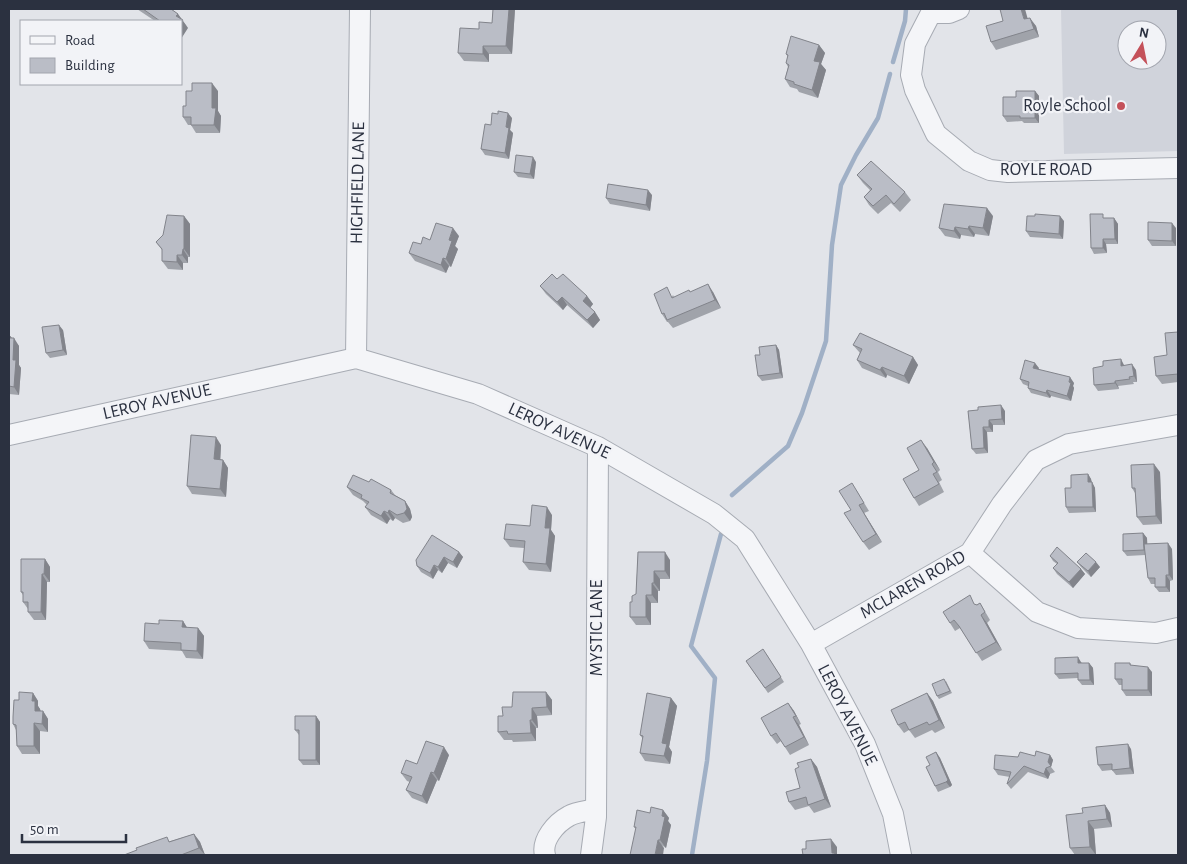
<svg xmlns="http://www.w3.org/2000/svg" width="1187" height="864" font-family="'Alegreya Sans',sans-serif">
  <rect width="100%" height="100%" fill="#e2e4e9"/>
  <!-- built -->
  <path fill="#d0d3db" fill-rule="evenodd" d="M1061 9H1178V151L1064 154ZM1127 30H1157V60H1127Z"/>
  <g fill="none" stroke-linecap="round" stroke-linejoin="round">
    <!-- stream -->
    <path stroke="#a0b0c6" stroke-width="4.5" d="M893 62 905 21 906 9
      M732 495 788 446 802 413 826 341 832 245 841 185 856 155 878 118 890 74
      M692 855 707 761 715 678 691 646 721 534"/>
    <!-- minor casing -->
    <g stroke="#a7abb3" stroke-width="22">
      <path id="minor" d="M931 13 915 44 911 75 915 90 936 134 969 161 990 170 1008 172 1178 168
        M931 13H949L959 9
        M356 358 360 9
        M9 435 356 358 478 394 598 447 714 514 745 539 811 644 865 744 893 814 901 855
        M970 553 1037 612 1078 628 1156 633 1178 628
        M811 644 970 553 1002 504 1036 460 1069 444 1178 425
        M545 855C541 840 556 823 569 816 576 812 588 811 596 809
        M591 855 596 817 598 447"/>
    </g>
    <!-- minor -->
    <use href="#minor" stroke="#f4f5f8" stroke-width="20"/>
  </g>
  <!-- wall -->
  <path fill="#a0a3aa" d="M137 9H171L178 14 188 28 181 21H155Z
    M493 9H515L512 54H489V62L464 61 458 53 479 29 492 23Z
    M1027 18 1036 26 1039 37 996 50 991 42Z
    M819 45 825 53 821 64 826 70 818 98 799 92 797 89 790 87 785 79 788 67 786 63 788 57 786 54Z
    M218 91V111L221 116 220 133H196L191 125H188L183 117 186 106Z
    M1035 91 1039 96V123H1024L1022 121 1007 122 1003 116 1016 97Z
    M512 118 510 130 513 133 509 159 485 155 481 149 491 125Z
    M536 162 534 179 518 177 514 172Z
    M857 175 905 192 911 200 900 212 891 203 878 214 869 205 864 197 870 190 863 183Z
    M652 195 650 211 610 204 606 198Z
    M184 216 190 224V257H188V263H183V270L168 269 162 261V250L156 242Z
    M993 216 989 236 975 234 974 237 961 235 960 239 945 236 939 228Z
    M1106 218H1114L1118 224V244H1106L1107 253 1094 254 1091 248Z
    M1064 221 1063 239 1030 237 1026 231Z
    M1176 228V246H1152L1148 240Z
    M459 236 455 246 458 249 451 267 449 266 446 273 415 261 409 253 421 244 430 240Z
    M557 279 587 296 593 304 590 308 595 312 600 320 593 328 567 305 563 310 546 294 540 286Z
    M690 292H713L721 308 673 328 668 322H667L662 314 673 295 674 297Z
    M63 330 67 355 50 358 46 353Z
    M1178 332V382L1162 384 1156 376 1167 355Z
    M9 336H10L19 346V365L21 368 19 395 9 394Z
    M776 345 779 350 783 378 762 381 758 376 760 355Z
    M853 345 913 357 918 365 909 384 887 375 886 378 862 368 857 360 860 353Z
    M1124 365 1136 370 1137 382H1133L1134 384 1118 386 1119 389 1098 391 1094 385Z
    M1039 368 1038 369 1074 383 1073 386 1074 388 1071 401 1051 396 1050 398 1031 393 1028 388V386L1023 384 1020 379Z
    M968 411H1005V425H993V432H987L988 453 976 454 972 449Z
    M221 445 220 459 223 460 228 468 226 497 192 494 187 486Z
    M927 448 940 470 938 472 942 480 939 482 944 492 919 506 914 498 919 470Z
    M1160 472 1162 524 1143 525 1137 517 1135 493 1132 488Z
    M1088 474 1091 479 1092 482 1095 488 1096 512 1069 513 1066 507 1071 488Z
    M369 482 391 490 395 495 405 501 410 509 412 517 410 521 403 523 395 518 393 521 390 519 387 524 371 515 365 507 367 505 363 501 353 495 347 487Z
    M857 491 869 511 864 513 882 542 869 550 863 542 851 510Z
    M552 515 551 530 555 536 551 572 529 570 523 562 524 548 510 547 504 539Z
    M1143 533 1147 538V544L1172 549 1173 580 1170 581V592H1159L1155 587V584H1151L1148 578 1145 555 1127 556 1123 551Z
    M459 552 463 557 457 568 448 563 442 573 438 570 433 579 421 572 417 566Z
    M638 552 670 560V579H660V591H658V603H651V625H636L630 617 636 594Z
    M1050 556 1081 569 1085 574 1073 588 1057 574 1053 568 1057 564 1053 561Z
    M45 559 50 567V582H47L46 620H34L28 612V609L23 602V595L21 592Z
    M1077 562 1100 567 1091 577 1081 567Z
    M980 603 990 620 987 623 1002 650 982 661 960 628 955 631 950 623 976 605Z
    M183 621 187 628H198L204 636 203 659 186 658 182 651 149 649 144 641 159 624Z
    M767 655 784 682 768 693 746 661Z
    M1081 662 1082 663H1089L1093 668 1094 685H1082L1078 680V678L1059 679 1055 674Z
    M1130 663 1131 665 1152 672V696H1126L1122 690V685H1119L1115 679Z
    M946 681 952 693 939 699 937 696Z
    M546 692 552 700V715L537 716 538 728H536V741L513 742 512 740H504L498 732 512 707Z
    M33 693 38 701V706L40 709 41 711H43L48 719V732L40 731V754H22L17 746 16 730 13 724Z
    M927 693 933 701 945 728 935 733 932 730 915 738 909 730 904 733 898 725Z
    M671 698 677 706 669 747 672 752 670 764 645 761 640 753 643 739 640 735Z
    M788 703 794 711 801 724 799 725 809 745 790 755 781 741 777 744 771 736Z
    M316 716 320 722V765H303L299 760V735L295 730Z
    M1131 749 1134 774 1116 775 1112 770 1102 771 1098 765Z
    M936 752 940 758 952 785 950 787 938 792 935 786 930 765Z
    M449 755 439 781 437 780 427 804 412 798 406 790 410 782 407 781 401 773 417 764Z
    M1050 755 1053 760 1051 767 1055 772 1050 774 1048 779 1028 772 1011 789 1007 784 1010 777 998 775 994 769 1018 757 1035 756Z
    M811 759 817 767 831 807 814 813 809 806 795 810 789 802 800 788 799 767Z
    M1105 805 1110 813 1112 827 1094 829 1096 855H1075L1070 848 1083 813Z
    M663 810 669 818 668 821 671 825 666 848 636 829 634 827 650 813Z
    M194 834 200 842 205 855H124Z"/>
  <!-- shaded-wall -->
  <path fill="#82848b" d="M509 9H515L512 54 506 46Z
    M1021 9H1025L1030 27 1024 19Z
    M178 14 188 28 181 39V21L176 16Z
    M1030 18 1036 26 1039 37 1034 29Z
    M819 45 825 53 821 64 826 70 818 98 812 90 814 61Z
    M483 46 489 54V62L483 54Z
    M212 83 218 91V111L221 116 220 133 214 125 212 108Z
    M1035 91 1039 96V123L1035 118Z
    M508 113 512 118 510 130 513 133 509 159 505 153 506 127Z
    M533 157 536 162 534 179 530 174Z
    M648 190 652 195 650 211 646 205Z
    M987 208 993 216 989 236 983 228Z
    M184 216 190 224V257L184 249Z
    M1060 216 1064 221 1063 239 1059 234Z
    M1114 218 1118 224V244L1115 239Z
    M1172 223 1176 228V246L1172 241Z
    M969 226 975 234 974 237 968 229Z
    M955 227 961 235 960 239 954 231Z
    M453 228 459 236 455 246 458 249 451 267 446 259 449 240Z
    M1103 239 1106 244 1107 253 1103 248Z
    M183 249 188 257V263L182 255Z
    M177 255 183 263V270L177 262Z
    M443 258 449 266 446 273 441 265Z
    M708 284 713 292 721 308 715 300Z
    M587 296 593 304 589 309 583 301Z
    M562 297 567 305 563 310 557 302Z
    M595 312 600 320 593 328 587 320Z
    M59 325 63 330 67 355 63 350Z
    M10 336 14 340V338L19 346V365L21 368 19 395 14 387 13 360Z
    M776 345 779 350 783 378 780 373Z
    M913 357 918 365 909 384 904 376Z
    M1121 359 1124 365 1125 371 1121 366Z
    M1035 363 1039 368 1037 373 1033 368Z
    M1132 364 1136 370 1137 382 1134 376Z
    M882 367 887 375 886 378 880 370Z
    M1070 377 1074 383 1073 386 1074 388 1071 401 1067 396 1069 382Z
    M1115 381 1118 386 1119 389 1115 383Z
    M1047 390 1051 396 1050 398 1046 393Z
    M1001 405 1005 411V425L1002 419Z
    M989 420 993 425V432L989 427Z
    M983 427 987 432 988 453 984 448Z
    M216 437 221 445 220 467 214 459Z
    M921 440 927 448 940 470 934 462Z
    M223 460 228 468 226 497 220 489Z
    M1154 464 1160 472 1162 524 1156 516Z
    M1088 474 1091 479 1092 488 1088 482Z
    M1092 482 1095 488 1096 512 1093 507Z
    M405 501 410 509 412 517 410 521 404 513Z
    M859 505 864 513 882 542 876 534Z
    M547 507 552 515 551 530 555 536 551 572 546 564 545 528Z
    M389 510 395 518 393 521 388 513Z
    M384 511 390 519 387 524 381 516Z
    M1143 533 1147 538 1148 555 1144 550Z
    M1168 543 1172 549 1173 580 1169 575Z
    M459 552 463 557 457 568 453 562Z
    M665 552 670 560V579L665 571Z
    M444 557 448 563 442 573 438 567Z
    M45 559 50 567V582L44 574Z
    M1096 562 1100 567 1091 577 1088 571Z
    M434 565 438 570 433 579 430 573Z
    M1081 569 1085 574 1073 588 1069 582Z
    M654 571 660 579V591L654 583Z
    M42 574 47 582 46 620 41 612Z
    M1166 575 1170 581V592L1166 587Z
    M652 583 658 591V603L652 595Z
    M646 595 651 603V625L646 617Z
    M981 615 987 623 1002 650 996 642Z
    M183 621 188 629 182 627Z
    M198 628 204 636 203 659 197 651Z
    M1078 657 1081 662 1082 669 1078 663Z
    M1089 663 1093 668 1094 685 1090 680Z
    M1148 667 1152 672V696L1148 690Z
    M546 692 552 700V715L547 707Z
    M33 693 38 701V706L40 709 41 719 35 711 32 701Z
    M927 693 933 701 945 728 939 720Z
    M671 698 677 706 669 747 672 752 670 764 664 756 662 743Z
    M788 703 794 711 801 724 796 716Z
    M532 708 537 716 538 728 532 720Z
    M43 711 48 719V732L42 724Z
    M316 716 320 722V765L316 760Z
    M793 717 799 725 809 745 804 737Z
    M530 720 536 728V741L531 733Z
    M34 723 40 731V754L34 746Z
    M1128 744 1131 749 1134 774 1130 768Z
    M444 747 449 755 439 781 434 773Z
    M936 752 940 758 952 785 950 787 946 782Z
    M1050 755 1053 760 1051 767 1048 762Z
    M811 759 817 767 831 807 825 799Z
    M1046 768 1050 774 1048 779 1044 774Z
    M431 772 437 780 427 804 422 796Z
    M1105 805 1110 813 1112 827 1107 819Z
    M663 810 669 818 668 821 671 825 666 848 660 840 662 816Z
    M1088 821 1094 829 1096 855 1090 847Z
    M194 834 200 842 205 855 199 848Z
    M831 839 837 847V855H833L832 853Z
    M658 840 664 848 663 855H655Z"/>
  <!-- building -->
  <path fill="#babdc6" stroke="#82848b" d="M143 9H171L178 14 176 16 183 20 181 23V21H160Z
    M493 9H509L506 46H483V54L458 53 460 28 479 29V22L492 23Z
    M1000 9H1021L1024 19 1030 18 1034 29 991 42 986 26 1003 21Z
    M791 36 819 45 814 61 820 62 812 90 794 84V82L785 79 789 65 786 63 788 55 786 54Z
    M192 83H212V108H216L214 125H191V117H183V106H186V91H192Z
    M1016 91H1035V118H1020V116H1003V97H1016Z
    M498 111 508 113 506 127 509 128 505 153 481 149 485 124 491 125 492 113 498 114Z
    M516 155 533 157 530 174 514 172Z
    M871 161 905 192 894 204 886 195 873 206 864 197 872 189 857 175Z
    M608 184 648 190 646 205 606 198Z
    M944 204 987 208 983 228 969 226 968 229 955 227 954 231 939 228Z
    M1035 214 1060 216 1059 234 1026 231 1027 216H1035Z
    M1090 214H1103V218H1114L1115 239H1103V248H1091Z
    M167 215 184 216V249H183L182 255H177V262L162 261V249L156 242 163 235Z
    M1148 222 1172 223V241L1148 240Z
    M436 223 453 228 449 240 452 241 446 259 443 258 441 265 409 253 413 242 421 244 423 237 430 240Z
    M552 274 557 279 563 274 587 296 583 301 595 312 587 320 562 297 557 302 540 286Z
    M708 284 715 300 667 320 664 313 662 314 654 294 667 287 672 298 689 290 690 292Z
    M59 325 63 350 46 353 42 327Z
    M1178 332V374L1156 376 1154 357 1167 355 1165 333Z
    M860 333 913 357 904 376 882 367 880 370 857 360 862 349 853 345Z
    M9 336H10V338H14L13 360H16L14 387 9 386Z
    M776 345 780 373 758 376 755 355H760L759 347Z
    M1121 359V366L1132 364 1134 376 1129 377 1130 379 1115 381V383L1094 385 1093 368 1103 366V361Z
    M1025 360 1035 363 1033 368 1070 377 1069 382 1071 383 1067 396 1047 390 1046 393 1028 388 1029 382 1020 379Z
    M1001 405 1002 419 989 420V427H983L984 448 972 449 968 411 978 410V407Z
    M191 435 216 437 214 459 223 460 220 489 187 486Z
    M921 440 934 462 932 464 937 472 933 474 939 484 914 498 903 479 919 470 907 448Z
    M1154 464 1156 516 1137 517 1135 488H1132L1131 465Z
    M1088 474V482H1092L1093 507H1066L1065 488H1071V475Z
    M353 475 369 482 371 479 391 490 390 493 405 501 407 509 404 513 397 515 389 510 388 513 384 511 381 516 365 507 369 502 361 498 362 495 347 487Z
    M852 483 864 503 859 505 876 534 863 542 844 513 851 510 839 491Z
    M532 505 547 507 545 528H550L546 564 523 562 525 541 504 539 506 524 530 526Z
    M1143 533 1144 550 1123 551V534Z
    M432 535 459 552 453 562 444 557 438 567 434 565 430 573 417 566 416 560Z
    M1168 543 1169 575H1166V587H1155V578H1148L1144 544Z
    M1057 547 1081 569 1069 582 1053 568 1058 563 1050 556Z
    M638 552H665V571H654V583H652V595H646V617H630V602H632V596L636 594Z
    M1086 553 1096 562 1088 571 1077 562Z
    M21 559H45L44 574H42L41 612H28V602H23V592H21Z
    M970 595 974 604 977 605 980 603 985 612 981 615 996 642 976 653 959 626 954 620 950 623 943 612Z
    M159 620 183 621 182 627 198 628 197 651 181 650V643L144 641 145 623 159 624Z
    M763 649 781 677 765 688 746 661Z
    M1078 657V663H1089L1090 680H1078V673L1055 674V658Z
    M1115 663H1130V665L1148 667V690H1122V679H1115Z
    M944 679 950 691 937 696 932 684Z
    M19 692 33 693 32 701H35V711H43L42 724 34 723V746H17L16 725 13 724V717L14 700H19Z
    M513 692H546L547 707 532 708V720H530L531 733 508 734 507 731 498 732V716H503L502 707H512Z
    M647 693 671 698 662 743 667 744 664 756 640 753 643 736 640 735Z
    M927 693 939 720 929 725 927 722 909 730 905 722 898 725 891 710Z
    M788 703 796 716 793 717 804 737 785 747 776 733 771 736 761 718Z
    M295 716H316V760H299V730H295Z
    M426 741 444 747 434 773 431 772 422 796 406 790 412 777 401 773 406 760 417 764Z
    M1128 744 1130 768 1112 770V764L1098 765 1096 747Z
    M1036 751 1050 755 1048 762 1051 766 1046 768 1044 774 1024 766 1007 784 1011 772 994 769 995 755 1018 757 1020 752 1035 756Z
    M936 752 948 780 946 782 935 786 926 767 930 765 926 757Z
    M811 759 825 799 808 805 806 797 789 802 786 792 800 788 795 769 799 767 797 763Z
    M1105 805 1107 819 1088 821 1090 847 1070 848 1066 815 1083 813 1082 808Z
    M651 807 663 810 662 816 665 817 660 840H658L655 855H630L636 827H634L637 810 650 813Z
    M194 834 199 848 181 855H124L137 850 136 848 167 837 169 842Z
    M831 839 832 853H834L835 855H803L802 849H806V841Z"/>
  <!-- markers -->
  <circle fill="#c4515a" stroke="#f2f3f7" stroke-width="2" cx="1121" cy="106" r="5"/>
  <g text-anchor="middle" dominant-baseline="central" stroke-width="4.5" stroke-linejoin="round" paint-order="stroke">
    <!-- poi labels -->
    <g font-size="18" fill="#2b3140" stroke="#f2f3f7" text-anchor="end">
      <text x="1111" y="106">Royle School</text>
    </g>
    <!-- street labels -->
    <g font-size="18" fill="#2b3140" stroke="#f2f3f7">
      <text x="1046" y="170">ROYLE ROAD</text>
      <text transform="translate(358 183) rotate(-89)">HIGHFIELD LANE</text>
      <text transform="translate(157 402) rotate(-13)">LEROY AVENUE</text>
      <text transform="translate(559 431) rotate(25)">LEROY AVENUE</text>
      <text transform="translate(913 585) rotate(-30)">MCLAREN ROAD</text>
      <text transform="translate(597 628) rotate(-90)">MYSTIC LANE</text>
      <text transform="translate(847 715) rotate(63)">LEROY AVENUE</text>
    </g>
  </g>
  <!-- border -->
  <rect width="1187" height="864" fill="none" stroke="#2b3140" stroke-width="20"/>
  <!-- legend -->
  <rect x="20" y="20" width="162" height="65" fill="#f2f3f7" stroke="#a2a5ae"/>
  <rect x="30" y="36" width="25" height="8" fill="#f4f5f8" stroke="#a2a5ae"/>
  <text x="65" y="45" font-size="15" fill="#2b3140">Road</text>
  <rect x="30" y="58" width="25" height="15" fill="#babdc6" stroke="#a2a5ae"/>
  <text x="65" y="70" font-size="15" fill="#2b3140">Building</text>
  <!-- north arrow -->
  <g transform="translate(1142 45) rotate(10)"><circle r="24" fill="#f2f3f7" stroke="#a2a5ae"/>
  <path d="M0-4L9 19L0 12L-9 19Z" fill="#c4515a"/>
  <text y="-8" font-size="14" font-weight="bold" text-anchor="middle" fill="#2b3140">N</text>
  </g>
  <!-- scale -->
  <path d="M22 834v8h104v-8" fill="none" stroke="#2b3140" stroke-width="2.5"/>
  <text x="30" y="834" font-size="15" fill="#2b3140" stroke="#f2f3f7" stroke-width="4" paint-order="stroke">50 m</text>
</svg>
